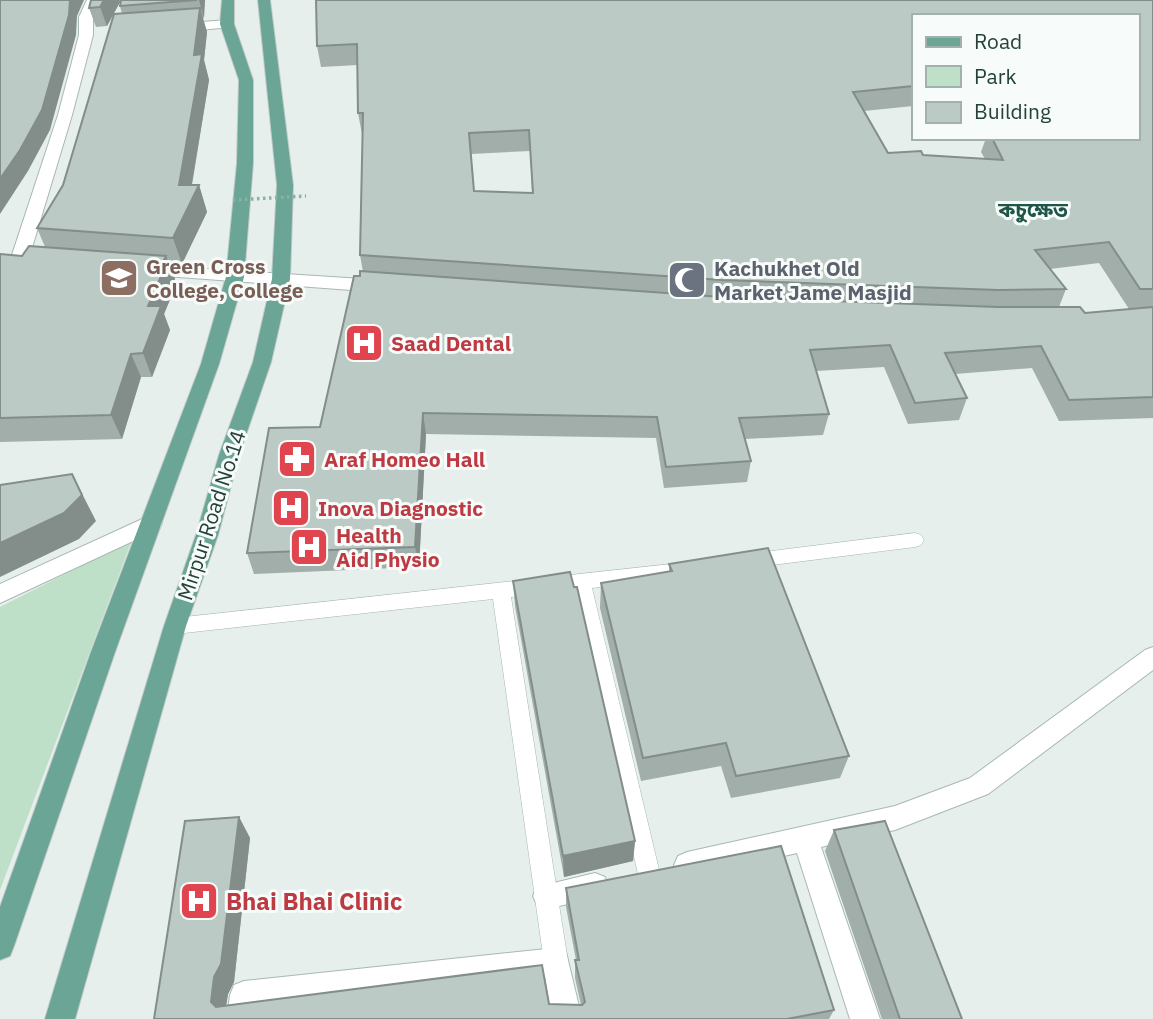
<svg xmlns="http://www.w3.org/2000/svg" width="1153" height="1019" font-family="'IBM Plex Sans','Noto Sans Bengali',sans-serif">
  <rect width="100%" height="100%" fill="#e6efeb"/>
  <!-- green -->
  <path fill="#bfe0c8" d="M132 540 0 890V607Z"/>
  <g fill="none" stroke-linecap="round" stroke-linejoin="round">
    <!-- service casing -->
    <g stroke="#a8b8b2" stroke-width="1">
      <path id="service" d="M915 533 921 535 924 540 921 545 915 547 749 568 743 566 740 561 743 556 749 554Z
        M690 562 696 564 699 569 696 574 690 576 592 588 660 874 657 882 649 885 641 882 638 874 574 590 511 597 568 962 564 970 556 974 548 970 544 962 493 599 175 634 168 632 165 626 168 620 175 618Z"/>
    </g>
    <!-- minor casing -->
    <g stroke="#a8b8b2" stroke-width="2">
      <path id="minor" d="M87 0H99L93 17V35L72 115 28 261 19 266 13 265 10 261 58 115 79 35V17Z
        M227 20 232 21V27L177 32 170 28 177 24Z
        M145 265 378 280 387 286 378 292 139 274 136 270 139 266Z
        M151 515 159 517 162 523 159 529 0 603V584Z
        M1153 647V670L988 794 895 830 821 847 880 1019H850L797 853 687 878 678 874 674 865 678 856 687 852 895 806 970 778 1145 650Z
        M595 873 605 877 608 886 605 895 547 909 537 905 533 896 537 887Z
        M556 948 566 952 582 1019H552L545 977 257 1008V1019H227L230 995 234 985 244 981Z"/>
    </g>
    <!-- primary casing -->
    <g stroke="#c2cac8" stroke-width="2">
      <path id="primary" d="M222 0H234V24L253 80V163L244 277 219 364 115 652 14 946 10 956 0 960V907L91 652 201 364 226 277 237 163 239 80 220 24Z
        M258 0H270L293 185 290 279 271 362 239 455 218 535 186 626 75 1019H45L164 626 196 535 219 455 253 362 272 279 277 185Z"/>
    </g>
    <!-- service -->
    <use href="#service" fill="#fff" fill-rule="evenodd"/>
    <!-- minor -->
    <use href="#minor" fill="#fff" fill-rule="evenodd"/>
    <!-- primary -->
    <use href="#primary" fill="#6aa596" fill-rule="evenodd"/>
    <!-- path-bridge -->
    <path stroke="#86b3a5" stroke-width="3.5" stroke-dasharray="2.5 3.5" stroke-linecap="butt" d="M233 200 306 196"/>
  </g>
  <!-- wall -->
  <path fill="#a1aea9" fill-rule="evenodd" d="M91 0H205L203 19 207 32 204 60 209 80 192 185H199L207 212 182 264 169 263 175 279 172 285 174 290 164 314 170 330 152 377H141L122 439 0 442V254L22 256 45 247 37 228 63 185 122 14 120 6V2L107 26 96 27 89 8Z
    M1153 0V418L1059 421 1032 368 955 374 967 398 959 420 908 424 884 367 816 371 829 414 823 435 745 439 751 461 747 482 664 488 656 438 426 434 419 567 254 574 247 553 320 427 360 276 363 272 360 255 363 134H362L358 113V65L321 67 317 46ZM913 16 1137 138H986L981 152 985 159 888 153 864 111 913 106ZM530 151 532 193 474 191 471 154ZM1099 263 1129 309 1085 313 1059 307 1066 289 1050 269Z
    M669 564 849 756 840 778 731 798 721 766 641 781 600 608 601 583 669 572Z
    M513 581 635 841 633 861 564 877 515 606Z
    M239 817 250 838 234 982 228 994 226 1006 581 1005 575 978V960H576L566 907V888L834 1010 829 1019H154Z
    M834 830 962 1019H882L825 851Z"/>
  <!-- shaded-wall -->
  <path fill="#838d89" d="M70 0H84L77 16 76 35 50 130 28 171 0 214V179Z
    M104 0H119L120 2 107 26 100 7Z
    M199 0H205L204 19Z
    M200 8 207 32 204 60 209 80 188 207 199 185 207 212 182 264 173 238Z
    M166 256 175 279 172 285 174 290 164 314 170 330 152 377 143 353 148 306 161 266Z
    M131 354 141 377 122 439 111 415Z
    M423 413 426 434 419 567 415 547Z
    M72 474 96 521 79 539 0 577V543Z
    M239 817 250 838 234 982 228 994 224 1019 211 1002Z
    M635 841 633 861 564 877 563 856Z"/>
  <!-- building -->
  <path fill="#bbcac4" stroke="#838d89" stroke-width="2" fill-rule="evenodd" d="M0 0H70L69 15 42 110 20 150 0 179Z
    M91 0H104L100 7 89 8Z
    M121 0H197L120 6Z
    M316 0H1153V289H1140L1109 242 1035 250 1066 289 998 290 722 280 360 255 363 113H358L357 44 317 46ZM913 16H1137V138H992L1003 160 923 155 921 151 888 153 853 92 913 86ZM529 130 533 193 474 191 469 133Z
    M200 8 194 55 202 54 179 185H199L173 238 37 228 63 185 114 14Z
    M29 246 166 256 161 266 165 267 148 306H161L143 353 131 354 111 415 0 418V254L22 256Z
    M360 271 722 297 998 307H1080L1085 313 1153 307V397L1069 400 1041 346 945 353 967 398 915 403 890 345 810 350 829 414 739 418 751 461 666 467 657 417 423 413 415 547 247 553 269 428 320 427 354 276H360Z
    M72 474 82 495 64 513 0 543V485Z
    M768 548 849 756 736 776 726 743 643 758 601 583 672 571 669 564Z
    M570 572 574 587H577L635 841 563 856 513 581Z
    M239 817 221 964 214 977 211 1002 216 1007 542 965 549 1004 582 1005 585 1002 575 960H579L566 888 781 846 834 1010 787 1019H154L185 821Z
    M885 821 962 1019H900L834 830Z"/>
  <!-- icons -->
  <defs>
    <g id="university-square" transform="scale(2.0125)"><rect x="-9" y="-9" width="18" height="18" rx="4" fill="#8d6e63" stroke="#f7fbf9"/><path d="M0-5L7-2L0 1L-7-2ZM-4 1L0 2.5L4 1V4Q0 6-4 4Z" fill="#fff"/></g>
    <g id="mosque-square" transform="scale(2.0125)"><rect x="-9" y="-9" width="18" height="18" rx="4" fill="#6b7280" stroke="#f7fbf9"/><path d="M3.5-4.9A6 6 0 1 0 3.5 4.9A5 5 0 1 1 3.5-4.9Z" fill="#fff"/></g>
    <g id="hospital-square" transform="scale(2.0125)"><rect x="-9" y="-9" width="18" height="18" rx="4" fill="#e0444e" stroke="#f7fbf9"/><path d="M-5-5h3v3.5h4V-5h3V5h-3V1.5h-4V5h-3Z" fill="#fff"/></g>
    <g id="pharmacy-square" transform="scale(2.0125)"><rect x="-9" y="-9" width="18" height="18" rx="4" fill="#e0444e" stroke="#f7fbf9"/><path d="M-2-6h4v4h4v4h-4v4h-4v-4h-4v-4h4Z" fill="#fff"/></g>
  </defs>
  <g fill-rule="evenodd">
    <use href="#university-square" x="119" y="278"/>
    <use href="#mosque-square" x="687" y="280"/>
    <use href="#hospital-square" x="364" y="343"/>
    <use href="#pharmacy-square" x="297" y="459"/>
    <use href="#hospital-square" x="291" y="508"/>
    <use href="#hospital-square" x="309" y="547"/>
    <use href="#hospital-square" x="199" y="901"/>
  </g>
  <g text-anchor="middle" dominant-baseline="central" stroke-width="6" stroke-linejoin="round" paint-order="stroke">
    <!-- far-quarter labels -->
    <g font-size="21" font-weight="bold" fill="#1f5548" stroke="#f7fbf9">
      <text x="1033" y="209">কচুক্ষেত</text>
    </g>
    <!-- education labels -->
    <g font-size="21" font-weight="bold" fill="#785e54" stroke="#f7fbf9" text-anchor="start">
      <text x="146" y="266">Green Cross<tspan x="146" dy="24">College, College</tspan></text>
    </g>
    <!-- worship labels -->
    <g font-size="21" font-weight="bold" fill="#5b616d" stroke="#f7fbf9" text-anchor="start">
      <text x="714" y="268">Kachukhet Old<tspan x="714" dy="24">Market Jame Masjid</tspan></text>
    </g>
    <!-- health labels -->
    <g font-size="21" font-weight="bold" fill="#be3a42" stroke="#f7fbf9" text-anchor="start">
      <text x="391" y="343">Saad Dental</text>
      <text x="324" y="459">Araf Homeo Hall</text>
      <text x="318" y="508">Inova Diagnostic</text>
      <text x="336" y="535">Health<tspan x="336" dy="24">Aid Physio</tspan></text>
    </g>
    <!-- street labels -->
    <g font-size="21" fill="#24423a" stroke="#f7fbf9">
      <text transform="translate(211 515) rotate(-72)">Mirpur Road No.14</text>
    </g>
    <!-- near-health labels -->
    <g font-size="24" font-weight="bold" fill="#be3a42" stroke="#f7fbf9" text-anchor="start">
      <text x="226" y="901">Bhai Bhai Clinic</text>
    </g>
  </g>
  <!-- legend -->
  <rect x="912" y="14" width="228" height="126" fill="#f7fbf9" stroke="#a3b1ad" stroke-width="2"/>
  <rect x="926" y="37" width="35" height="10" fill="#6aa596" stroke="#a3b1ad" stroke-width="2"/>
  <text x="974" y="49" font-size="21" fill="#24423a">Road</text>
  <rect x="926" y="66" width="35" height="21" fill="#bfe0c8" stroke="#a3b1ad" stroke-width="2"/>
  <text x="974" y="84" font-size="21" fill="#24423a">Park</text>
  <rect x="926" y="102" width="35" height="21" fill="#bbcac4" stroke="#a3b1ad" stroke-width="2"/>
  <text x="974" y="119" font-size="21" fill="#24423a">Building</text>
</svg>
